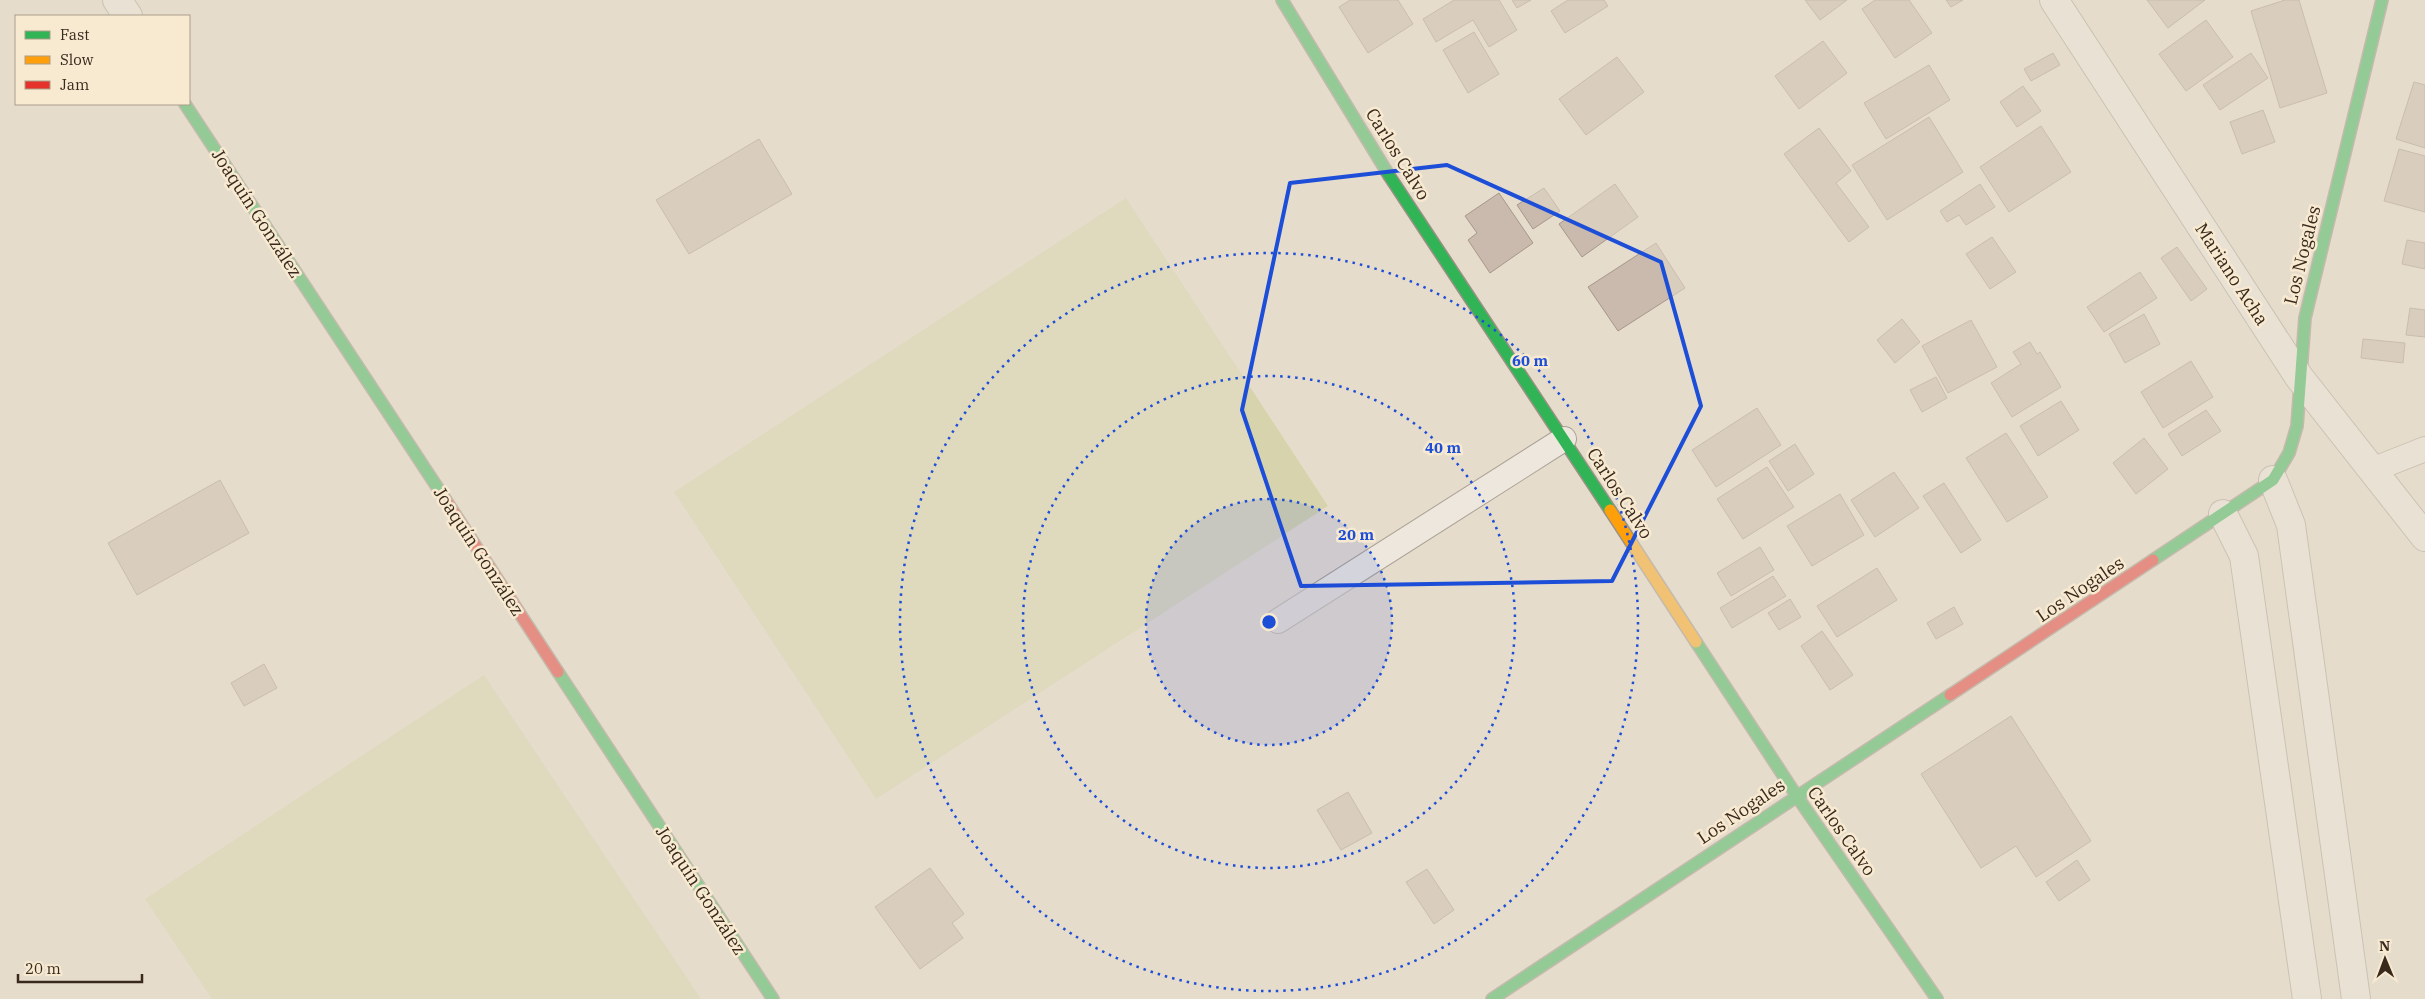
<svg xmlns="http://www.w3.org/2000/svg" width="2425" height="999" font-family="'IBM Plex Serif',serif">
  <rect width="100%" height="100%" fill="#e6dccc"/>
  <!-- pitch -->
  <path fill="#d7d4ad" d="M1126 198 1328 506 876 799 674 492Z
    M484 675 701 999H212L145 899Z"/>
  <!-- building -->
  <path fill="#c9baad" stroke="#a6978b" d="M1350 0H1398L1413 24 1368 53 1339 7Z
    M1454 0H1499L1517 30 1489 47 1473 20 1436 42 1423 19Z
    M1512 0H1531L1517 8Z
    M1568 0H1604L1608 6 1565 33 1551 11Z
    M1805 0H1847L1820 20Z
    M1875 0H1909L1932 33 1895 58 1862 9Z
    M1946 0H1963L1951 7Z
    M2147 0H2205L2168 28Z
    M2285 0H2299L2327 93 2280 108 2251 11Z
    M2206 20 2233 57 2186 91 2159 54Z
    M1474 32 1499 74 1468 93 1443 50Z
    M1823 41 1847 73 1799 109 1775 76Z
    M2053 53 2060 65 2031 81 2024 69Z
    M2251 53 2268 78 2220 110 2203 85Z
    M1617 57 1644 92 1586 135 1559 99Z
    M1929 65 1950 100 1886 139 1864 103Z
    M2414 82 2425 85V148L2396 139Z
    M2023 86 2041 111 2017 127 2000 102Z
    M2263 110 2275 142 2242 154 2230 122Z
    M1929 117 1963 172 1887 220 1852 165Z
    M2041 126 2071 172 2009 212 1980 167Z
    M1819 128 1851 171 1836 183 1869 227 1849 242 1784 154Z
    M759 139 792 194 689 254 656 200Z
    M2399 149 2425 156V212L2384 201Z
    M1615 184 1638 217 1582 257 1559 224Z
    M1980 184 1995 207 1966 225 1959 215 1947 222 1940 211Z
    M1544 188 1560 211 1533 229 1517 205Z
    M1499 193 1533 243 1490 273 1468 240 1477 233 1465 216Z
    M1992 237 2016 272 1990 289 1966 254Z
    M2407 240 2425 243V269L2402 264Z
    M1656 243 1685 288 1618 331 1588 287Z
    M2177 247 2207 289 2191 301 2161 258Z
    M2140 272 2157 298 2104 332 2087 307Z
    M2410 308 2425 310V337L2406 335Z
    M2144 314 2160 344 2125 363 2109 334Z
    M1902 319 1920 342 1895 363 1877 340Z
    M1971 320 1997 367 1948 393 1922 346Z
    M2363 339 2405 343 2403 363 2361 358Z
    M2030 342 2037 354 2040 352 2061 387 2012 417 1991 383 2021 364 2013 352Z
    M2191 361 2213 397 2163 428 2141 392Z
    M1936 377 1947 398 1922 412 1910 390Z
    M2061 401 2079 430 2038 456 2020 426Z
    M1757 408 1781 445 1716 487 1692 450Z
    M2206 410 2221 431 2182 456 2168 434Z
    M2006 433 2048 497 2007 522 1966 458Z
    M2144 438 2168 469 2136 494 2113 463Z
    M1795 444 1814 474 1788 491 1769 461Z
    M1767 467 1794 507 1743 539 1717 499Z
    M1894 472 1919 508 1875 537 1851 500Z
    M220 480 249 533 137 595 108 543Z
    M1944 483 1981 540 1961 553 1923 496Z
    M1840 494 1864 535 1812 566 1787 526Z
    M1760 547 1774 570 1731 596 1717 573Z
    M1877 568 1897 600 1837 637 1817 606Z
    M1773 576 1786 596 1732 628 1720 608Z
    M1790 599 1801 617 1779 630 1768 613Z
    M1954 607 1963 624 1936 639 1927 623Z
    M1822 631 1853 675 1830 690 1801 646Z
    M264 664 277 688 244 706 231 683Z
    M2011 716 2091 841 2036 877 2016 846 1981 868 1921 774Z
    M1348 792 1372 833 1341 850 1317 810Z
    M2077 860 2090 880 2059 901 2046 882Z
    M930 868 964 914 952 923 963 938 920 969 875 907Z
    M1427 869 1454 910 1434 924 1406 882Z"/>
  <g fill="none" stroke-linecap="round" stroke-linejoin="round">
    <!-- lane casing -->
    <g stroke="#aaa195" stroke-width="26">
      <path id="lane" d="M2372 470 2425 449
        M1278 621 1564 439"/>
    </g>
    <!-- street casing -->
    <g stroke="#aaa195" stroke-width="30">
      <path id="street" d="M117 0 128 16
        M2054 0 2299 377 2425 537
        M2273 480 2291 525 2356 999
        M2223 514 2244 556 2307 999"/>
    </g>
    <!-- fast casing -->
    <g stroke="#9a9185" stroke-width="14">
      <path id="fast" d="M1282 0 1390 177 1610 510
        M185 104 445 499
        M2153 560 2273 480 2289 453 2297 426 2305 318 2382 0
        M1696 642 1796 795 1937 999
        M558 672 773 999
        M1492 999 1950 695"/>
    </g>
    <!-- slow casing -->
    <g stroke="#9a9185" stroke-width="14">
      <path id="slow" d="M1610 510 1696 642"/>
    </g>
    <!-- jam casing -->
    <g stroke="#9a9185" stroke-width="14">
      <path id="jam" d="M445 499 558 672
        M1950 695 2153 560"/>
    </g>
    <!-- lane -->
    <use href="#lane" stroke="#ede7dd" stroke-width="24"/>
    <!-- street -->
    <use href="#street" stroke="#ede7dd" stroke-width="28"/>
    <!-- fast -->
    <use href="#fast" stroke="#30b455" stroke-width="11"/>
    <!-- slow -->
    <use href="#slow" stroke="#ff9f0a" stroke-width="11"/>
    <!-- jam -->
    <use href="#jam" stroke="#e5322d" stroke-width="11"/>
  </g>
  <!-- marked area -->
  <path d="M0 0H2425V999H0ZM1447 165 1661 262 1701 406 1612 581 1301 586 1242 410 1290 183Z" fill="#e6dccc" fill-opacity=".55" fill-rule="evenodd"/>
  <path fill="none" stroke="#1d4ed8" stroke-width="4" stroke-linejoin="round" d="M1447 165 1661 262 1701 406 1612 581 1301 586 1242 410 1290 183Z"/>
  <!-- distance rings -->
  <circle cx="1269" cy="622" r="123" fill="#1d4ed8" fill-opacity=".12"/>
  <g fill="none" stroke="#1d4ed8" stroke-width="2.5" stroke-dasharray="2.5 5">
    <circle cx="1269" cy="622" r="123"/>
    <circle cx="1269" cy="622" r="246"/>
    <circle cx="1269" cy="622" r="369"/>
  </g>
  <g text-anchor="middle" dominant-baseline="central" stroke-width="5" stroke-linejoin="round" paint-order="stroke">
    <!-- street labels -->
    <g font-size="18" fill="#39291d" stroke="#f7ead1">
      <text transform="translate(1398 154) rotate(58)">Carlos Calvo</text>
      <text transform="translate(257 213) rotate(57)">Joaquín González</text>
      <text transform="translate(2302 255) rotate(-76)">Los Nogales</text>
      <text transform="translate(2232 274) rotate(57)">Mariano Acha</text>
      <text transform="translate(1620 493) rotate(57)">Carlos Calvo</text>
      <text transform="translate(479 551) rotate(57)">Joaquín González</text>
      <text transform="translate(2080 589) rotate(-34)">Los Nogales</text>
      <text transform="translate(1741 811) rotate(-34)">Los Nogales</text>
      <text transform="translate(1842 831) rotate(55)">Carlos Calvo</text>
      <text transform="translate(701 890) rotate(57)">Joaquín González</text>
    </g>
  </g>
  <circle cx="1269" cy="622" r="8" fill="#1d4ed8" stroke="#f7ead1" stroke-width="2.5"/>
  <g font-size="15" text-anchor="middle" font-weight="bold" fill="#1d4ed8" stroke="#f7ead1" stroke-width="5" stroke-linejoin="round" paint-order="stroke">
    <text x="1530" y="366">60 m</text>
    <text x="1443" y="453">40 m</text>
    <text x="1356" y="540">20 m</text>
  </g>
  <!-- legend -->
  <rect x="15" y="15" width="175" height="90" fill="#f7ead1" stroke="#ab9d89"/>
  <rect x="25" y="31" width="25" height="8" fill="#30b455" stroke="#ab9d89"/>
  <text x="60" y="40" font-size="15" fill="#39291d">Fast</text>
  <rect x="25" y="56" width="25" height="8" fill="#ff9f0a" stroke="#ab9d89"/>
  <text x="60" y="65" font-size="15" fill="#39291d">Slow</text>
  <rect x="25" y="81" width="25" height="8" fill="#e5322d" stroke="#ab9d89"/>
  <text x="60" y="90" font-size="15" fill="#39291d">Jam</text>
  <!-- north arrow -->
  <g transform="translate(2385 959) rotate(359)" stroke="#f7ead1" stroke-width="4" paint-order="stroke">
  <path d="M0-4L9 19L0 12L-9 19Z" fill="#39291d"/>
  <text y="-8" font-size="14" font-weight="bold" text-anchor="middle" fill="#39291d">N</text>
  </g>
  <!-- scale -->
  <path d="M18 974v8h124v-8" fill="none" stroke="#39291d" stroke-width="2.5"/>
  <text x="25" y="974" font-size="15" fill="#39291d" stroke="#f7ead1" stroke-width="4" paint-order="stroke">20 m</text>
</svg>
